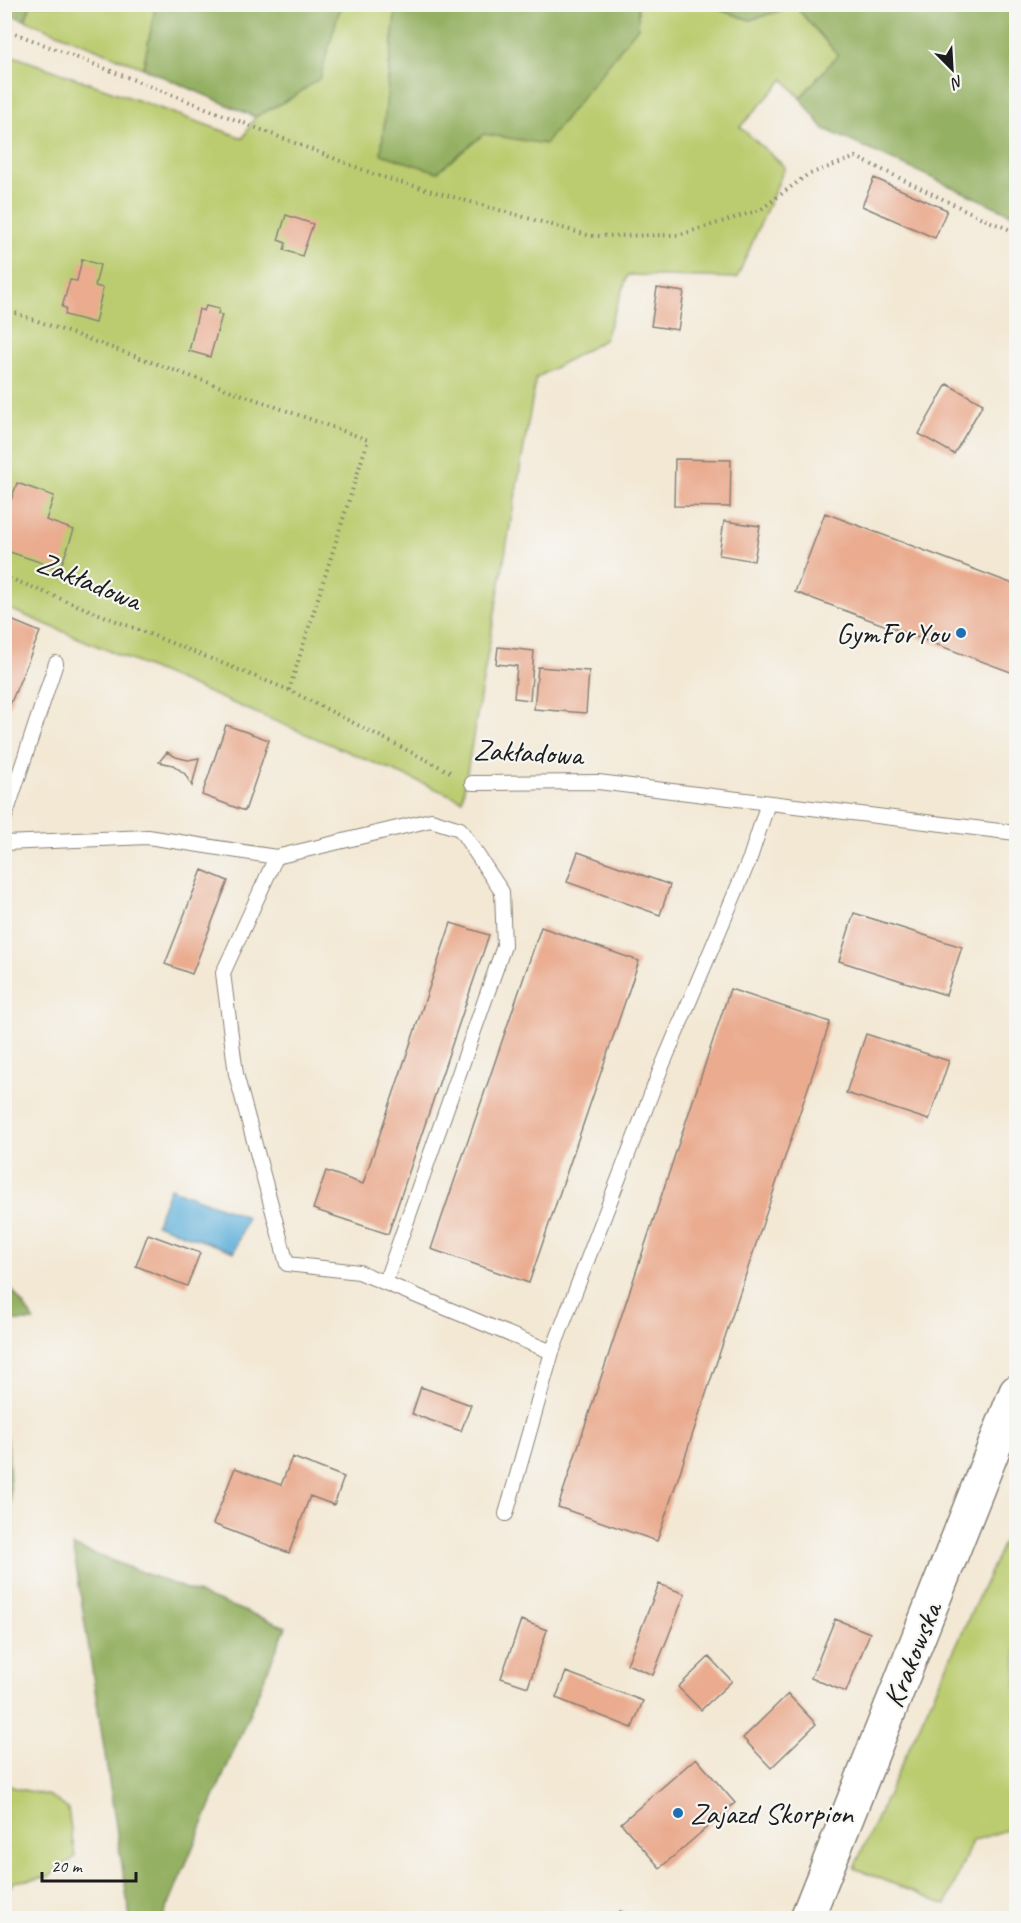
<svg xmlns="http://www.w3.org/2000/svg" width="1021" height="1923" font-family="Caveat,sans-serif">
  <rect width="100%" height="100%" fill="#f6f6f2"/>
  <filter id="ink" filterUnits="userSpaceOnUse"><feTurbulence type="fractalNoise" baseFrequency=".0167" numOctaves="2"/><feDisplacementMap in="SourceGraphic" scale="12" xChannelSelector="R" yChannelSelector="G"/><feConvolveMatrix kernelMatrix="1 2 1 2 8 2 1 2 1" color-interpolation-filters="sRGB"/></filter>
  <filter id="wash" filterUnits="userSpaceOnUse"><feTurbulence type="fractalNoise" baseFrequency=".008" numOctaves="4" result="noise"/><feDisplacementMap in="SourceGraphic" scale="24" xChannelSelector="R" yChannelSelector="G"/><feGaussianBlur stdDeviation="1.35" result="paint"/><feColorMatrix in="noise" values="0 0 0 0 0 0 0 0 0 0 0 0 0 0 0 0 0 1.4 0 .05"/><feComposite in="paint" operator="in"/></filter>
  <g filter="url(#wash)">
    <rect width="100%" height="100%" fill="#f3e8d4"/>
    <!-- green -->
    <path fill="#bbcc6f" stroke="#6c7446" stroke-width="1.5" d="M31 5H156L143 68 25 20Z
      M343 5H396L387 84 437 172 484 134 638 27V5H706L750 20 795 6 838 55 800 98 784 79 740 127 785 167 737 278 628 275 604 340 536 378 462 800 5 607V53L243 138 255 117 293 97Z
      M1016 1515V1827L972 1841 946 1905 854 1868Z
      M5 1781 15 1788 50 1796 68 1809 75 1857 48 1877 13 1882 5 1897Z"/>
    <!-- forest -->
    <path fill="#94b062" stroke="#58663f" stroke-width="1.5" d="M5 4H31V5L25 20 5 13Z
      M986 4 1016 13V216L824 129 800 98 838 55 795 6 750 20 706 5Z
      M156 5V4L343 5 338 15 320 78 293 97 255 117 143 68Z
      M396 5H638V27L545 144 484 134 437 172 381 154Z
      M5 1280 34 1320V1321H5Z
      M5 1434 8 1447 12 1528 5 1631Z
      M73 1546 286 1627 163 1918H130Z"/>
    <!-- water -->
    <path fill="#61b1db" stroke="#3e667c" stroke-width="1.5" d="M170 1188 247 1217 234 1252 156 1224Z"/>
    <g id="blocks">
      <!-- building -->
      <path fill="#eaab8f" d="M874 178 947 210 935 238 862 206Z
        M286 215 313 224 302 256 284 250 286 243 278 240Z
        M82 259 100 265 95 286 103 288 95 323 65 315 66 308 62 307 70 280 77 281Z
        M657 288 684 292 678 330 651 326Z
        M206 306 219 309 218 314 222 315 210 357 189 351 199 309 204 311Z
        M947 384 983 404 954 454 919 434Z
        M675 459 731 460 730 507 674 506Z
        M17 483 54 496 46 520 74 530 60 569 4 550V520Z
        M825 513 1016 585V674L795 592Z
        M724 521 760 526 754 561 719 555Z
        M4 617 40 632 5 717H4Z
        M498 647 534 651 530 700 514 698 517 666 496 664Z
        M538 667 589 671 586 713 534 709Z
        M226 725 269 740 245 811 202 795Z
        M167 752 176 757 188 760 199 758 192 786 185 774 173 765 159 762Z
        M578 852 670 885 660 915 567 882Z
        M202 870 228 881 192 974 165 964Z
        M854 913 962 947 946 995 839 961Z
        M451 923 489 935 388 1234 313 1209 326 1171 363 1184Z
        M541 927 639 961 529 1283 431 1249Z
        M730 989 830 1022 657 1541 558 1507Z
        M866 1034 949 1061 929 1120 846 1093Z
        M148 1234 200 1253 187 1286 136 1266Z
        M421 1387 471 1405 461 1431 412 1414Z
        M292 1457 344 1477 334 1505 310 1496 289 1553 213 1524 235 1468 281 1485Z
        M659 1584 685 1594 653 1675 627 1664Z
        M835 1619 870 1633 846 1692 811 1678Z
        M521 1620 547 1630 528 1687 501 1678Z
        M709 1657 732 1681 701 1710 678 1687Z
        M566 1672 643 1701 632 1728 556 1698Z
        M788 1694 816 1724 771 1768 743 1738Z
        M696 1758 735 1803 660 1868 621 1823Z
        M620 1911 639 1918H617Z"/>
    </g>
  </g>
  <g filter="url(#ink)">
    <use href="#blocks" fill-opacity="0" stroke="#888278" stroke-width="1.5"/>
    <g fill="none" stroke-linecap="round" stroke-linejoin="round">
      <!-- service casing -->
      <g stroke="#888278" stroke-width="16">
        <path id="service" d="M472 783 598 782 1016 833
          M4 820 56 663
          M4 843 148 837 276 857
          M385 1283 504 946 502 892 460 829 431 820 276 857 223 973 236 1074 287 1264 359 1272 552 1352
          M506 1514 552 1352 660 1071 750 858 768 803"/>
      </g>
      <!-- tertiary casing -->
      <g stroke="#888278" stroke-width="36">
        <path id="tertiary" d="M807 1918 1016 1392"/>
      </g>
      <!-- path -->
      <path stroke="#888278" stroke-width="4" stroke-dasharray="1.5 4.5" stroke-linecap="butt" d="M4 29 379 176 591 236 679 235 760 210 807 175 856 157 986 220 1016 232
        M4 309 368 440 289 690
        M4 576 289 690 452 773"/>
      <!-- service -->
      <use href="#service" stroke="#fff" stroke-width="14"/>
      <!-- tertiary -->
      <use href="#tertiary" stroke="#fff" stroke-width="33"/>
    </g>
  </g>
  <!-- markers -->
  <g fill="#1f6fb2" stroke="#f6f6f2" stroke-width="2">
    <circle cx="961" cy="633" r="6"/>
    <circle cx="678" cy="1813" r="6"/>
  </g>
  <g text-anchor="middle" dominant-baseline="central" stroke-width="4.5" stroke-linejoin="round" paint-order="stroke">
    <!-- street labels -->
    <g font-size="30" fill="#1c1c1c" stroke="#f6f6f2">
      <text transform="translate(89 581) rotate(22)">Zakładowa</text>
      <text transform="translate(528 752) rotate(3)">Zakładowa</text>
      <text transform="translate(912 1655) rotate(-68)">Krakowska</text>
    </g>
    <!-- poi labels -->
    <g font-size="30" fill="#1c1c1c" stroke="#f6f6f2" text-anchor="end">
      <text x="949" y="633">GymForYou</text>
      <text x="690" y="1813" text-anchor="start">Zajazd Skorpion</text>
    </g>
  </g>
  <!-- margin -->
  <rect width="1021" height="1923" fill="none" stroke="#f6f6f2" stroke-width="24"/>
  <!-- north arrow -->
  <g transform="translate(952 69) rotate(156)" stroke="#f6f6f2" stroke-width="4.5" paint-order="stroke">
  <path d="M0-4.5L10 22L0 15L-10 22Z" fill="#1c1c1c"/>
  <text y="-9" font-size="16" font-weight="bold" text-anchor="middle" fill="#1c1c1c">N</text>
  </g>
  <!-- scale -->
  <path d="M42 1872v9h94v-9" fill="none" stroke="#1c1c1c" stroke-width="3"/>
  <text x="51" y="1872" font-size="18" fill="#1c1c1c" stroke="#f6f6f2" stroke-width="4.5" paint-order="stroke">20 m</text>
</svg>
